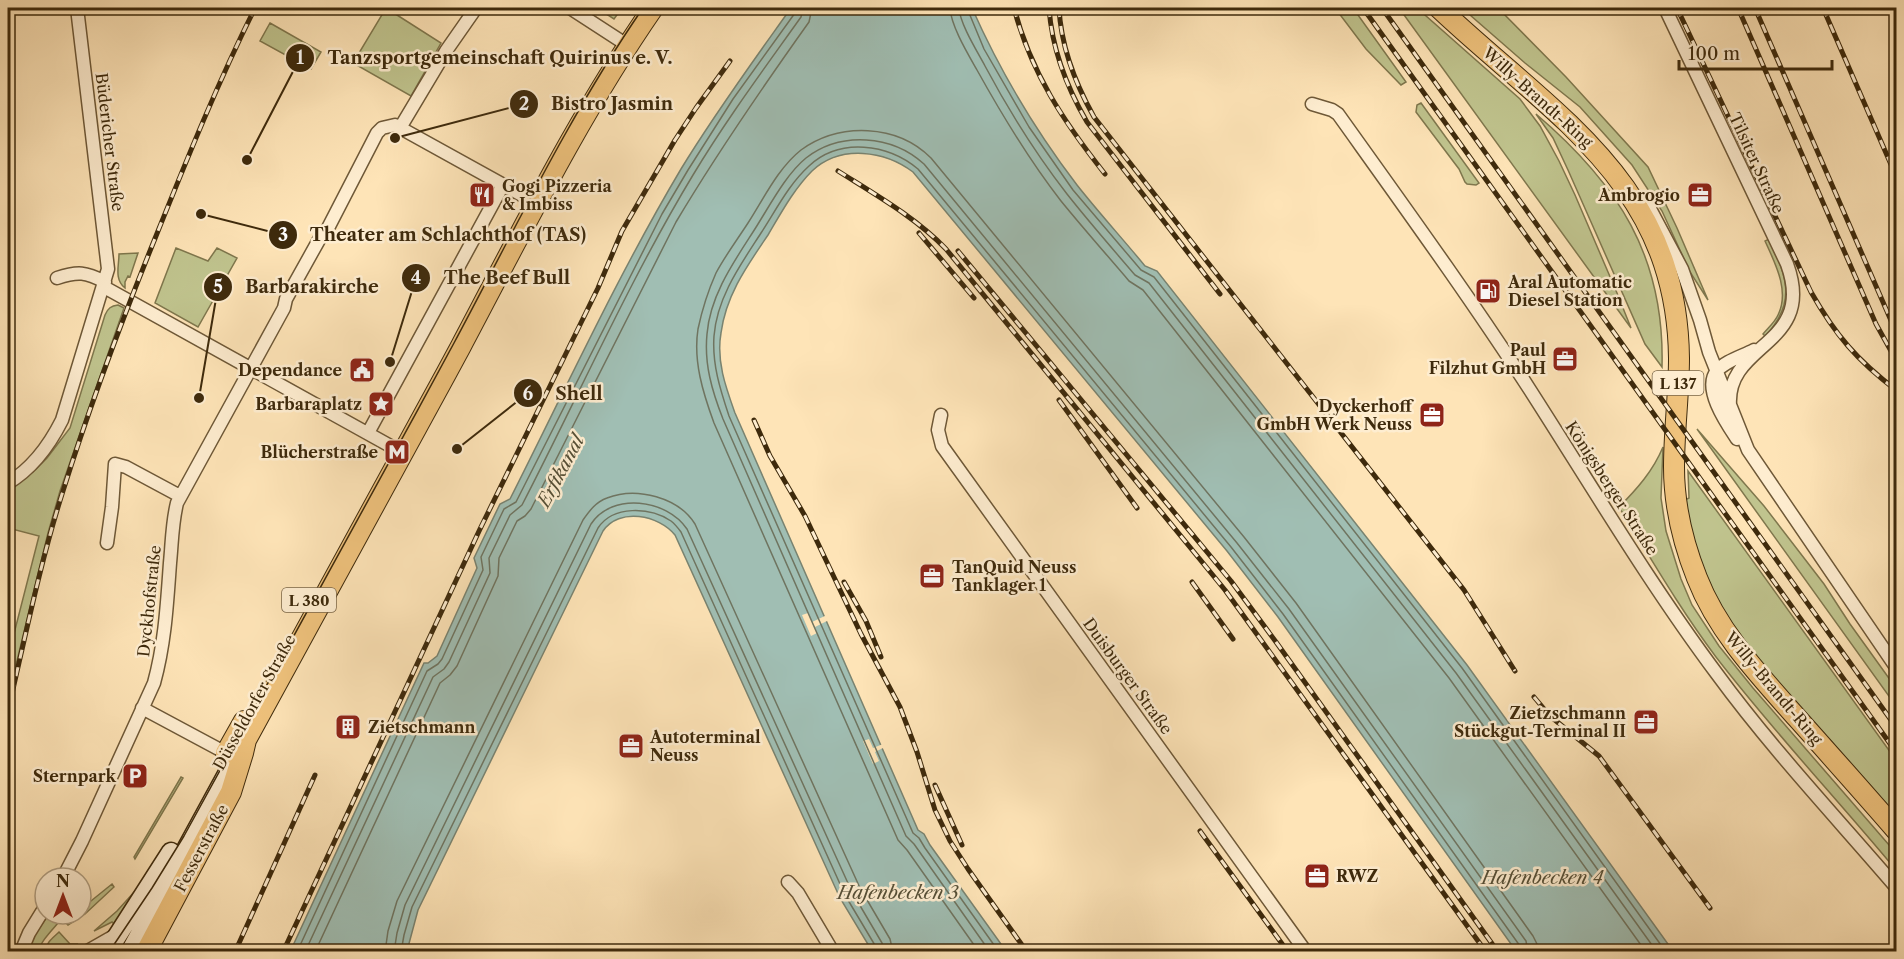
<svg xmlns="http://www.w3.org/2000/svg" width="1904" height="959" font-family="'Libre Caslon Text',serif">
  <rect width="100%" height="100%" fill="#fee4b7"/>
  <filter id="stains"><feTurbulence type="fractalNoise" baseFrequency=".00333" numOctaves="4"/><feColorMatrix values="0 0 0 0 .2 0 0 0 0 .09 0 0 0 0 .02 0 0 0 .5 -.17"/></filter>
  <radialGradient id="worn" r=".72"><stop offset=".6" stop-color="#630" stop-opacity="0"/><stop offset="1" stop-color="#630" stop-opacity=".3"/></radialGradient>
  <!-- green -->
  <path fill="#c0c48e" stroke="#7f774d" stroke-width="1.5" d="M386 8 441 43 411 96 353 63Z
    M597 8H622L614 19Z
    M1335 8H1353L1406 82 1401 85 1366 49Z
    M1399 8H1417L1520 99 1540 126 1559 161 1575 195 1617 293 1631 328Z
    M1462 8H1498L1566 77 1648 167 1677 228 1708 300 1690 272 1662 211 1632 165 1580 107 1525 63Z
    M270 23 321 52 311 69 260 41Z
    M1421 103 1479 183 1476 185 1467 184 1465 182 1459 169 1416 112 1417 105Z
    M1536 114C1618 184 1665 256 1662 367L1645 344 1568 170 1553 138Z
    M1769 239C1787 276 1797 303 1765 336L1763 334C1768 328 1775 322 1778 315 1790 291 1775 263 1765 241Z
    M176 248 208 261 217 248 237 258 198 327 155 303Z
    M138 253 130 277 128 276 125 282V288C114 279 119 266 119 254Z
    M118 305 124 308 60 491 48 533 8 698V657L39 536 8 528V490L33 472 47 458 70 428 105 315C108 308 111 306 118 305Z
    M1697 429 1764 506 1824 584 1850 624 1896 688V706Z
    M1663 447 1661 498 1666 531 1681 579 1692 605 1719 646 1753 688 1896 853V870C1837 799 1773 731 1716 657 1680 609 1650 557 1619 507 1637 489 1653 471 1663 447Z
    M1688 471 1896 760V815C1870 785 1844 755 1817 726 1780 686 1741 645 1716 596 1700 565 1691 533 1685 500L1689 498Z
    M181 777 183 778 135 859 134 857Z
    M112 884 114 887 85 914 68 925 66 923 73 914H81V909Z
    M136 890 115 925 112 922 94 931 117 911Z
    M49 914H65C58 925 40 940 39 951L27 952 35 934Z
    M59 932 70 944H78L64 951H46C45 943 54 937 59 932Z"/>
  <!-- water -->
  <path fill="#a0beb3" stroke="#798370" stroke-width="1.5" d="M791 8H972C1000 71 1035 130 1077 185 1099 213 1123 239 1145 266L1157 271 1467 665 1673 951H1516L1278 617 1227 551 913 172C885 151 841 144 812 171 794 189 781 213 768 235 747 266 726 295 721 333 716 361 726 388 735 413L918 830 924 834 930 845 1006 951H872L840 898 675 535C659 515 619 507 603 531L418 910 407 951 290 952 424 663H428L437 656 477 568 474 558 500 504 510 499C566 388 618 275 681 169 715 113 754 60 791 8Z"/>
  <!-- pier -->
  <path fill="#fee4b7" d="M808 613 812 622 827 615 829 620 815 627 817 633 811 636 802 615Z
    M869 739 873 748 883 744 885 747 875 752 879 761 873 764 863 741Z"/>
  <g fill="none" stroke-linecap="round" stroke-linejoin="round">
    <!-- shore -->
    <path stroke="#6f7460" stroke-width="1.5" d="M950 8C951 26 968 54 977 70 1002 115 1029 160 1061 201 1083 228 1106 254 1129 281L1143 290 1449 678 1646 952
      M959 8C960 24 977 51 985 66 1009 111 1036 154 1067 194 1089 222 1112 248 1135 275L1149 283 1456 673 1657 952
      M967 8 984 49 1029 127 1073 190 1141 270 1154 277 1462 668 1666 952
      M297 952 427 671 438 664 442 659 483 570 481 557 504 509 516 502 662 214 688 170 733 99 795 13 796 8
      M305 952 433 677 444 669 449 662 490 573 489 558 510 515 522 505C579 395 629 281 693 175 726 120 764 69 801 17L803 8
      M315 952 440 683 450 675 457 666 498 576 499 558 517 521 525 516 531 509 676 222C717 153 762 88 809 22L812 8
      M385 952 388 931 397 901 583 520C590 510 596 502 607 498 637 486 679 498 695 524L860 888 890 939 893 952
      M394 952 397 933 405 905 591 524C612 492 667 499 687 529L852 892 882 943 884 952
      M401 952 404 935 412 907 598 528C613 505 650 507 671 521 675 524 678 528 681 532L845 895 876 947V952
      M979 952 907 850 898 840 714 423C703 393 693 361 698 329 702 310 708 291 716 273 725 256 737 240 748 223 763 200 778 168 801 150 840 122 897 124 931 158L1244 537 1296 603 1533 936 1537 944V952
      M990 952 914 844 906 836 723 419C712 391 704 364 707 334 710 296 733 263 753 232 768 209 785 175 806 158 841 131 892 135 924 164L1237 543 1289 609 1526 941 1528 952
      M999 952 925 848 919 838 913 833 729 416C720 389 712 364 714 336 717 297 741 264 761 233 776 210 789 184 809 166 840 137 888 144 918 169L1231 547 1283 614 1520 946 1521 952"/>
    <!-- street casing -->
    <g stroke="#6e5837" stroke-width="15">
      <path id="street" d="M570 8 627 45
        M1665 8 1787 264C1817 346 1726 342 1730 405
        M1312 104 1332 110 1338 114C1403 205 1469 296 1530 390 1591 485 1649 583 1717 674 1772 749 1836 817 1896 887
        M400 128 446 51 476 8
        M1634 195 1648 205 1682 269 1700 320 1709 352 1748 450 1896 667
        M57 278C78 271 86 272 105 282
        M104 287 403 453
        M941 415 938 430 942 446 1306 952
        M368 433 503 185
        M1737 439C1727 424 1702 388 1717 371 1725 361 1743 356 1754 350
        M8 483C33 468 49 446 62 420L108 269 77 8
        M107 543 112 507 115 464 126 467 180 496
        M142 708 226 753
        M63 878 82 841 154 683C165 643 167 604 170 563 172 543 172 523 177 503L284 308 286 299 320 238 326 232 377 133 382 128 395 125 536 203
        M788 882 798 893 833 952
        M21 952 29 933 45 907
        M86 952 114 936"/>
    </g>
    <!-- secondary casing -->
    <g stroke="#3e2a0c" stroke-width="21">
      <path id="secondary" d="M107 952 171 852
        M130 952 237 756"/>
    </g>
    <!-- primary casing -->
    <g stroke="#3e2a0c" stroke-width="22">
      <path id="primary" d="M1439 8C1552 115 1677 182 1679 358 1679 394 1674 431 1674 467 1674 505 1683 543 1697 578 1718 632 1760 676 1798 719 1831 756 1864 793 1896 830
        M226 753 244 721
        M146 952 231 792 243 753 246 740C317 609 390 478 461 346 522 231 579 115 653 8"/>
    </g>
    <!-- street -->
    <use href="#street" stroke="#feedd0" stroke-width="12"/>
    <!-- secondary -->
    <use href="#secondary" stroke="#feedd0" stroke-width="18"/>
    <!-- primary -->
    <use href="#primary" stroke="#efc27c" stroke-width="20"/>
    <!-- tram -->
    <path stroke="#3e2a0c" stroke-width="1.5" d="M109 952 152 888 184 836C274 672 365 508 454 343 515 229 570 114 643 8"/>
    <!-- rail casing -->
    <g stroke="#3e2a0c" stroke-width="5">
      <path id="rail" d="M1014 8C1031 73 1064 122 1105 174
        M1049 8C1052 49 1066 86 1087 122L1220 294
        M1059 8C1061 47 1075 83 1094 117L1464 590 1515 671
        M1363 8 1896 752
        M1382 8 1896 727
        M1677 8 1811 292C1836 336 1857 360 1896 390
        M1738 8 1876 324 1896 360
        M1755 8 1896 332
        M1823 8 1896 176
        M1891 8 1896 21
        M838 171C876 195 915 217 946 249L1225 590 1486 952
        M919 233 974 298
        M958 251 1231 581 1276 642 1498 952
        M1059 400 1137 508
        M754 420 770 456 805 516 861 634 900 707 917 752 935 810 950 841 968 869 1027 952
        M844 582 866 621 881 657
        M1192 582 1233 639
        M1534 697 1550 716 1599 756 1710 908
        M8 711C25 638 40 563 63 491 90 405 122 320 156 236 187 159 218 82 255 8
        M935 785 962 845
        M1200 831 1288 952
        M235 952 315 775
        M283 952 480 529 598 288 622 231 675 140 696 108 730 61"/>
    </g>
    <!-- rail -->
    <use href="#rail" stroke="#feedd0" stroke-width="3" stroke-dasharray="9" stroke-linecap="butt"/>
  </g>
  <!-- icons -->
  <defs>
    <g id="restaurant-square" transform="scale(1.35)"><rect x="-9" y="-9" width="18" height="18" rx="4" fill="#8f2418" stroke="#feedd0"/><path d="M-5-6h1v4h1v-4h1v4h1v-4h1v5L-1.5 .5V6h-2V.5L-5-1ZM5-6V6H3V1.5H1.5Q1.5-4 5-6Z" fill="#fff"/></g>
    <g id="office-square" transform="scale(1.35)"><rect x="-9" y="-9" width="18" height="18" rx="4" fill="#8f2418" stroke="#feedd0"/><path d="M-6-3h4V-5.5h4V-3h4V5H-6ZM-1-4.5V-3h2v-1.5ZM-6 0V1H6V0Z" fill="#fff"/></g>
    <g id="fuel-square" transform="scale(1.35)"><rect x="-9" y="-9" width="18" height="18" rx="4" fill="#8f2418" stroke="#feedd0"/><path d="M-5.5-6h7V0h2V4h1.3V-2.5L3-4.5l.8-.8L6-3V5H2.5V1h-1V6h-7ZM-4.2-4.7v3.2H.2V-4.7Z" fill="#fff"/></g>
    <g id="civic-square" transform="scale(1.35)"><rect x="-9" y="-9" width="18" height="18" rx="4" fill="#8f2418" stroke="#feedd0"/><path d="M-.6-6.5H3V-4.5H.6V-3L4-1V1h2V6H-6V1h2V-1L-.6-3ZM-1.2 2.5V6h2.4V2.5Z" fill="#fff"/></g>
    <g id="sight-square" transform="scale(1.35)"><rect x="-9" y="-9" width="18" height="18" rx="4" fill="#8f2418" stroke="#feedd0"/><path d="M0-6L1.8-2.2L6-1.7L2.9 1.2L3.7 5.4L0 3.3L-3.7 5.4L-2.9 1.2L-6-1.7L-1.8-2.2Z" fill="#fff"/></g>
    <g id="metro-square" transform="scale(1.35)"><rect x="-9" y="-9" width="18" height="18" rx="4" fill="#8f2418" stroke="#feedd0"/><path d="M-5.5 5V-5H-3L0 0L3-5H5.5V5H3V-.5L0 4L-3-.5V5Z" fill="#fff"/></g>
    <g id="building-square" transform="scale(1.35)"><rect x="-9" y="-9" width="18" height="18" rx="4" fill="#8f2418" stroke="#feedd0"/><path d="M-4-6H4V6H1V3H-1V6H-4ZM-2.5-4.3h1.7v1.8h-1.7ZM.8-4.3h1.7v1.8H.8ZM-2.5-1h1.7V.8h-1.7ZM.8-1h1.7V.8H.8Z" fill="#fff"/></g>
    <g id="parking-square" transform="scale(1.35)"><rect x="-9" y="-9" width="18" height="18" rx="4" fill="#8f2418" stroke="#feedd0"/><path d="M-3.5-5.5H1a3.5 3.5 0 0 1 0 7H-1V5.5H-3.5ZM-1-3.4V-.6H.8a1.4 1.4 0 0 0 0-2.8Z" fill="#fff"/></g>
  </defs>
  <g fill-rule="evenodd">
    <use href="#restaurant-square" x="482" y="195"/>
    <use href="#office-square" x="1700" y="195"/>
    <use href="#fuel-square" x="1488" y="291"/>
    <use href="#office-square" x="1565" y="359"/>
    <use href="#civic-square" x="362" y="370"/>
    <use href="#sight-square" x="381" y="404"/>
    <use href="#office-square" x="1432" y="415"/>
    <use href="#metro-square" x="397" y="452"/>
    <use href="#office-square" x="932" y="576"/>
    <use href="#office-square" x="1646" y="722"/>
    <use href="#building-square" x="348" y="727"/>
    <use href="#office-square" x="631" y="746"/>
    <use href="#parking-square" x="135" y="776"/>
    <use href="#office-square" x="1317" y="876"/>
  </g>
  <g text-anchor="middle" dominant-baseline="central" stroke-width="5" stroke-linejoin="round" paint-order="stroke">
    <!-- shield labels -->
    <g fill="#feedd0" stroke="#786447" stroke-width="1.5">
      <rect x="1652.5" y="371" width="51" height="24" rx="4.5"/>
      <rect x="282" y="588" width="54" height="24" rx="4.5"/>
    </g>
    <g font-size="15" font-weight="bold" fill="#3e2a0c">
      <text x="1678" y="383">L 137</text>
      <text x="309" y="600">L 380</text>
    </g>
    <!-- street labels -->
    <g font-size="16" fill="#3e2a0c" stroke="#feedd0">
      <text transform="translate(1538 97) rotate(42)">Willy-Brandt-Ring</text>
      <text transform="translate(110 142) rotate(83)">Büdericher Straße</text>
      <text transform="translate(1757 163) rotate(65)">Tilsiter Straße</text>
      <text transform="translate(1612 488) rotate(57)">Königsberger Straße</text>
      <text transform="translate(149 601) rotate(-84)">Dyckhofstraße</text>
      <text transform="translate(1128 676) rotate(54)">Duisburger Straße</text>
      <text transform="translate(1774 688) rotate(50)">Willy-Brandt-Ring</text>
      <text transform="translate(254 702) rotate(-61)">Düsseldorfer Straße</text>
      <text transform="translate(201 848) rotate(-62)">Fesserstraße</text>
    </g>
    <!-- poi labels -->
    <g font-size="16" font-weight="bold" fill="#3e2a0c" stroke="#feedd0" text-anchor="end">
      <text x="502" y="186" text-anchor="start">Gogi Pizzeria<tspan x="502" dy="18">&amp; Imbiss</tspan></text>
      <text x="1680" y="195">Ambrogio</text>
      <text x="1508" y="282" text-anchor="start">Aral Automatic<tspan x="1508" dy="18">Diesel Station</tspan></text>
      <text x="1546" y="350">Paul<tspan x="1546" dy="18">Filzhut GmbH</tspan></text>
      <text x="342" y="370">Dependance</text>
      <text x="362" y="404">Barbaraplatz</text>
      <text x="1412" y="406">Dyckerhoff<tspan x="1412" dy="18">GmbH Werk Neuss</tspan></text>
      <text x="378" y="452">Blücherstraße</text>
      <text x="952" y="567" text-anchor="start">TanQuid Neuss<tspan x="952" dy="18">Tanklager 1</tspan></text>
      <text x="1626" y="713">Zietzschmann<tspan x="1626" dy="18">Stückgut-Terminal II</tspan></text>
      <text x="368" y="727" text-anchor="start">Zietschmann</text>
      <text x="650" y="737" text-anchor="start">Autoterminal<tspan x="650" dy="18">Neuss</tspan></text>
      <text x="116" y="776">Sternpark</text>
      <text x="1336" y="876" text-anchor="start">RWZ</text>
    </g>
    <!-- water labels -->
    <g font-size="18" font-style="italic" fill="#564f36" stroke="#feedd0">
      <text transform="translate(561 471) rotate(-62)">Erftkanal</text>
      <text x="1542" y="878">Hafenbecken 4</text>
      <text x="898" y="893">Hafenbecken 3</text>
    </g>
  </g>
  <!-- callouts -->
  <path fill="none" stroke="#3e2a0c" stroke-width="2" d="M247 160L300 58M395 138L524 104M201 214L283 235M390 362L416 278M199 398L218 287M457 449L528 393"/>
  <g fill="#3e2a0c" stroke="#feedd0" stroke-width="2">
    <circle cx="247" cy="160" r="6"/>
    <circle cx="395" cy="138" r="6"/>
    <circle cx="201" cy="214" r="6"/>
    <circle cx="390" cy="362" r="6"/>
    <circle cx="199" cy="398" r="6"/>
    <circle cx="457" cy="449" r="6"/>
    <circle cx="300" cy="58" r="15"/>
    <circle cx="524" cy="104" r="15"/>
    <circle cx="283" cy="235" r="15"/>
    <circle cx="416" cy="278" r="15"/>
    <circle cx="218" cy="287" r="15"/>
    <circle cx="528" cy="393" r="15"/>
  </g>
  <g font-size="18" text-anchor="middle" font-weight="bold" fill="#fff">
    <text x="300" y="64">1</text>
    <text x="524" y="110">2</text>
    <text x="283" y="241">3</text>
    <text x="416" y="284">4</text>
    <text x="218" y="293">5</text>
    <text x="528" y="400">6</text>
  </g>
  <g font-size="18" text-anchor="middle" font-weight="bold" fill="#3e2a0c" stroke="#feedd0" stroke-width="5" stroke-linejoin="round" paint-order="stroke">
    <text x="500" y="64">Tanzsportgemeinschaft Quirinus e. V.</text>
    <text x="612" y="110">Bistro Jasmin</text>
    <text x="448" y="241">Theater am Schlachthof (TAS)</text>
    <text x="507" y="284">The Beef Bull</text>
    <text x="312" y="293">Barbarakirche</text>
    <text x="579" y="400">Shell</text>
  </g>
  <!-- margin -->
  <rect width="1904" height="959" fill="none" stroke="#fee4b7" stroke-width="30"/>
  <rect x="9" y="9" width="1886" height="941" fill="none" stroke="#3e2a0c" stroke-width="3"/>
  <rect x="15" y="15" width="1874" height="929" fill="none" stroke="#3e2a0c" stroke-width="1.5"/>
  <!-- north arrow -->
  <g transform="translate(63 896)"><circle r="28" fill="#feedd0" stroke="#b19f82" stroke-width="1.5"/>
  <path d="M0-4.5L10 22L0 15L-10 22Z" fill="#8f2418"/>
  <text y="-9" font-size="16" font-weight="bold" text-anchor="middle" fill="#3e2a0c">N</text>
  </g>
  <!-- scale -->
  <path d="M1679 60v9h153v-9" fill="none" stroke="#3e2a0c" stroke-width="3"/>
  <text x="1688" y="60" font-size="18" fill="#3e2a0c" stroke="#feedd0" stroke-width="4.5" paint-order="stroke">100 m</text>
  <rect width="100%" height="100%" filter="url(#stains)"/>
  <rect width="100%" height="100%" fill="url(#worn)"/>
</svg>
